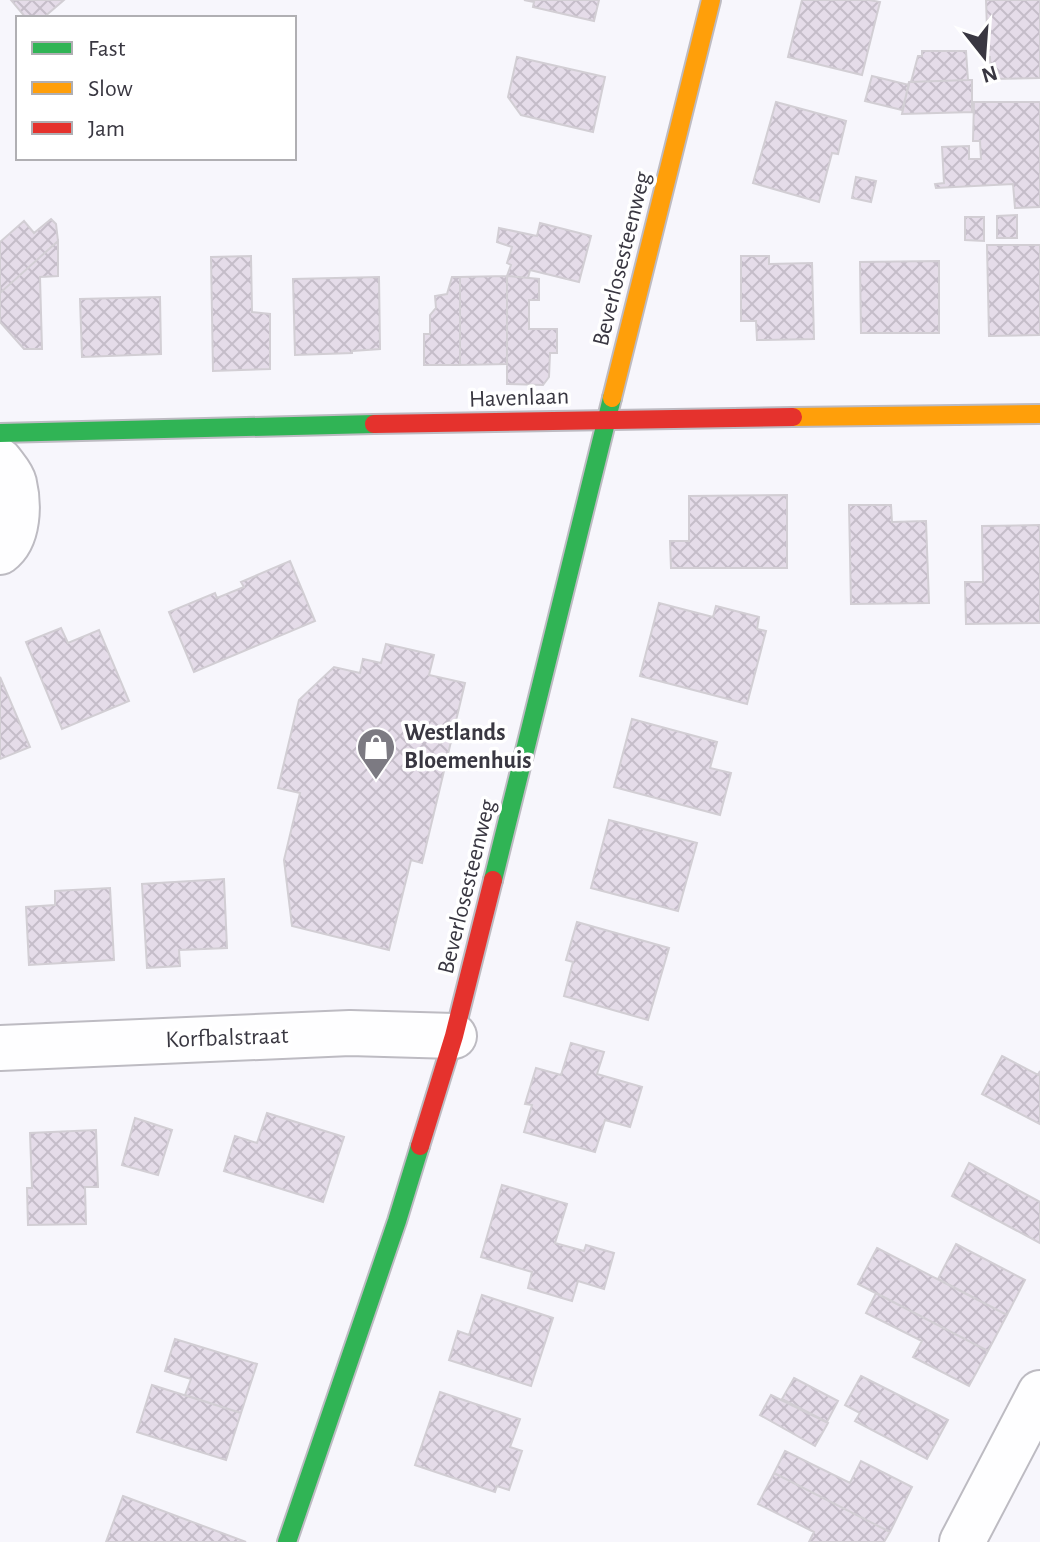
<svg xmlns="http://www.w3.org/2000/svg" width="1040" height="1542" font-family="'Alegreya Sans',sans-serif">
  <defs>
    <pattern id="building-cross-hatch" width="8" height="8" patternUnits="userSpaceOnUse" patternTransform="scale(2)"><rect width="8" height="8" fill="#e5dce9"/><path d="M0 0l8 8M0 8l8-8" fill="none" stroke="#c5bdc9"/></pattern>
  </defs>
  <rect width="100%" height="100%" fill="#f7f6fc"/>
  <!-- building -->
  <path fill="url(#building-cross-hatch)" stroke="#d2ced4" stroke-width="2" d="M11 0H64L43 18H26Z
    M524 0H599L594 21 533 7 534 2Z
    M802 0H869L880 2 862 75 788 57Z
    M986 0H1040V78L991 79 990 57H988Z
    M922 51H966L968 80 911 82 918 56H922Z
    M517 57 605 77 593 132 521 115 508 97Z
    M872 76 909 85 902 110 865 101Z
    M968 80H972V112L902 114 909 82Z
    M776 102 846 121 838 154 832 153 819 202 753 183Z
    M974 102H1040V207L1015 208 1013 184 936 188 935 184 944 183 942 147 969 146V159H981L980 141H973Z
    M856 177 876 181 871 202 852 198Z
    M1017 215V238H997V216Z
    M965 217H984V241L965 240Z
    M51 219 56 224 58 241 0 293V242L24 221 34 233Z
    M540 223 591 236 579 282 530 270 528 278 507 276 511 265 507 263 512 247 497 242 499 228 537 236Z
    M58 241V276L40 277 42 349H24L0 322V293Z
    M987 245H1040V335L989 336Z
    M251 256 252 312 270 314V369L213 371 211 257Z
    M741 256H769V264L812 263 814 339 757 340 756 321H741Z
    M939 261V333H861L860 262Z
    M507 276V364L460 365V277Z
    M507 276 539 279V300H529V329H557V353H550L549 377 543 385 507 384Z
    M379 277 380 349 352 351V353L295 355 293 279Z
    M452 277H460V365H424V334H430V315L436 308 435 296 447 294Z
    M160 297 161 354 82 357 80 299Z
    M787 495V568H671L670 541H689V496Z
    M849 505H891L892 522 926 521 929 603 851 604Z
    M1040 525V623L966 624 965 582H983L982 526Z
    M290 561 315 621 194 672 169 612 215 593 217 598 244 587 241 582Z
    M659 603 713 617 716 606 759 617 757 629 766 631 747 704 640 676Z
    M61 628 68 643 99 630 129 701 62 729 26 642Z
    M386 644 434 655 429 675 465 683 422 863 411 860 389 950 292 926 284 860 300 793 278 788 299 700 334 667 360 673 363 659 381 663Z
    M0 677 30 747 0 759Z
    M632 719 717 742 710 768 731 773 720 815 614 787Z
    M609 820 697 843 678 911 591 888Z
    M224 879 227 948 179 950 180 966 147 968 142 884Z
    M110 888 114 960 29 965 26 907 55 905V891Z
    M577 922 669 948 648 1020 564 996 573 962 566 960Z
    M571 1043 604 1052 597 1074 642 1087 630 1127 605 1120 595 1152 524 1132 532 1105 525 1104 536 1068 561 1075Z
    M1002 1056 1038 1075 1040 1071V1124L982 1094Z
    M267 1113 344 1137 323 1202 224 1171 235 1136 257 1143Z
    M135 1118 172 1130 158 1175 122 1165Z
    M96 1130 98 1187H85L86 1224 28 1225 27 1188H32L30 1133Z
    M969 1163 1040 1202V1243L952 1196Z
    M502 1185 567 1204 555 1243 584 1251 586 1245 614 1253 604 1289 578 1281 572 1301 528 1288 532 1272 481 1257Z
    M956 1244 1025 1280 1007 1315 938 1279Z
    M877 1248 1007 1315 988 1351 858 1284Z
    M876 1293 988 1351 969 1386 913 1357 922 1341 866 1313Z
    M482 1295 553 1318 531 1386 449 1360 458 1331 469 1335Z
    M175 1339 257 1364 241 1413 185 1395 191 1379 165 1371Z
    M861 1376 948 1420 927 1459 855 1421 860 1413 845 1405Z
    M794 1378 838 1401 827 1422 782 1399Z
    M152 1385 241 1413 226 1460 137 1432Z
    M440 1392 520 1419 510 1447 522 1451 509 1490 497 1486 495 1492 415 1465Z
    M771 1395 828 1423 815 1446 760 1415Z
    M785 1451 850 1483 861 1461 912 1487 890 1532 774 1473Z
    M774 1473 890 1532 884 1542H809L814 1532 758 1504Z
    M123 1496 246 1542H106Z"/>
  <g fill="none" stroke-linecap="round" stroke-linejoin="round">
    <!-- street casing -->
    <g stroke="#bdbbc2" stroke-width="48">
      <path id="street" d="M0 461C5 468 12 475 14 483 19 504 19 538 0 552
        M0 1048 350 1033 454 1036
        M962 1542 1040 1393"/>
    </g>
    <!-- fast casing -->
    <g stroke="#bdbbc2" stroke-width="22">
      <path id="fast" d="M0 433 374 424
        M493 880 612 398
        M287 1542 397 1221 420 1146"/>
    </g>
    <!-- slow casing -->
    <g stroke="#bdbbc2" stroke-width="22">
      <path id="slow" d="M612 398 711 0
        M793 417 1040 414"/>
    </g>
    <!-- jam casing -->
    <g stroke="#bdbbc2" stroke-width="22">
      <path id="jam" d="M374 424 793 417
        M420 1146 454 1036 493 880"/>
    </g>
    <!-- street -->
    <use href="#street" stroke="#fefeff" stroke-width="44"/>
    <!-- fast -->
    <use href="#fast" stroke="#30b455" stroke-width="18"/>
    <!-- slow -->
    <use href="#slow" stroke="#ff9f0a" stroke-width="18"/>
    <!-- jam -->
    <use href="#jam" stroke="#e5322d" stroke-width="18"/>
  </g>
  <!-- icons -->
  <defs>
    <g id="shop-pin" transform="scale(2)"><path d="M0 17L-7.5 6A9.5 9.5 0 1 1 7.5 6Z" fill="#7c7a82" stroke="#fff"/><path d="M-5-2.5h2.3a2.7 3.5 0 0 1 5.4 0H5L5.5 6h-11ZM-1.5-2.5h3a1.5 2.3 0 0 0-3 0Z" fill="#fff"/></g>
  </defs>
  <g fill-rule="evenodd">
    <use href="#shop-pin" x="376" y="747"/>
  </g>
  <g text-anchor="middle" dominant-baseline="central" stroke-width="7" stroke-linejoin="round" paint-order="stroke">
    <!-- street labels -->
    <g font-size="24" fill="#393741" stroke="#fff">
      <text transform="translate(622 259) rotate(-76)">Beverlosesteenweg</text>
      <text transform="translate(519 398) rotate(-2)">Havenlaan</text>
      <text transform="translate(467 887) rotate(-76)">Beverlosesteenweg</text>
      <text transform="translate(227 1038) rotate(-2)">Korfbalstraat</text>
    </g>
    <!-- poi labels -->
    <g font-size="24" font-weight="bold" fill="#393741" stroke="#fff" text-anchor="start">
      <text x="404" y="733">Westlands<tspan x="404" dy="28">Bloemenhuis</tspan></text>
    </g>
  </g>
  <!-- legend -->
  <rect x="16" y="16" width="280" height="144" fill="#ffffff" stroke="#b0afb3" stroke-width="2"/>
  <rect x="32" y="42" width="40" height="12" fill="#30b455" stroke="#b0afb3" stroke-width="2"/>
  <text x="88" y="56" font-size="24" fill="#393741">Fast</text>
  <rect x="32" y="82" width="40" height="12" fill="#ff9f0a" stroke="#b0afb3" stroke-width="2"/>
  <text x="88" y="96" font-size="24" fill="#393741">Slow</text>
  <rect x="32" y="122" width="40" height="12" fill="#e5322d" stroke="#b0afb3" stroke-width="2"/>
  <text x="88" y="136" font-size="24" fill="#393741">Jam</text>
  <!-- north arrow -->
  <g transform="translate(984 56) rotate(163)" stroke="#ffffff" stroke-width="6" paint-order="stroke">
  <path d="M0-6L14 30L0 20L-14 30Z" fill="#393741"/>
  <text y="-12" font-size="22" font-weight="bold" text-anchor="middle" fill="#393741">N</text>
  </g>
</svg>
